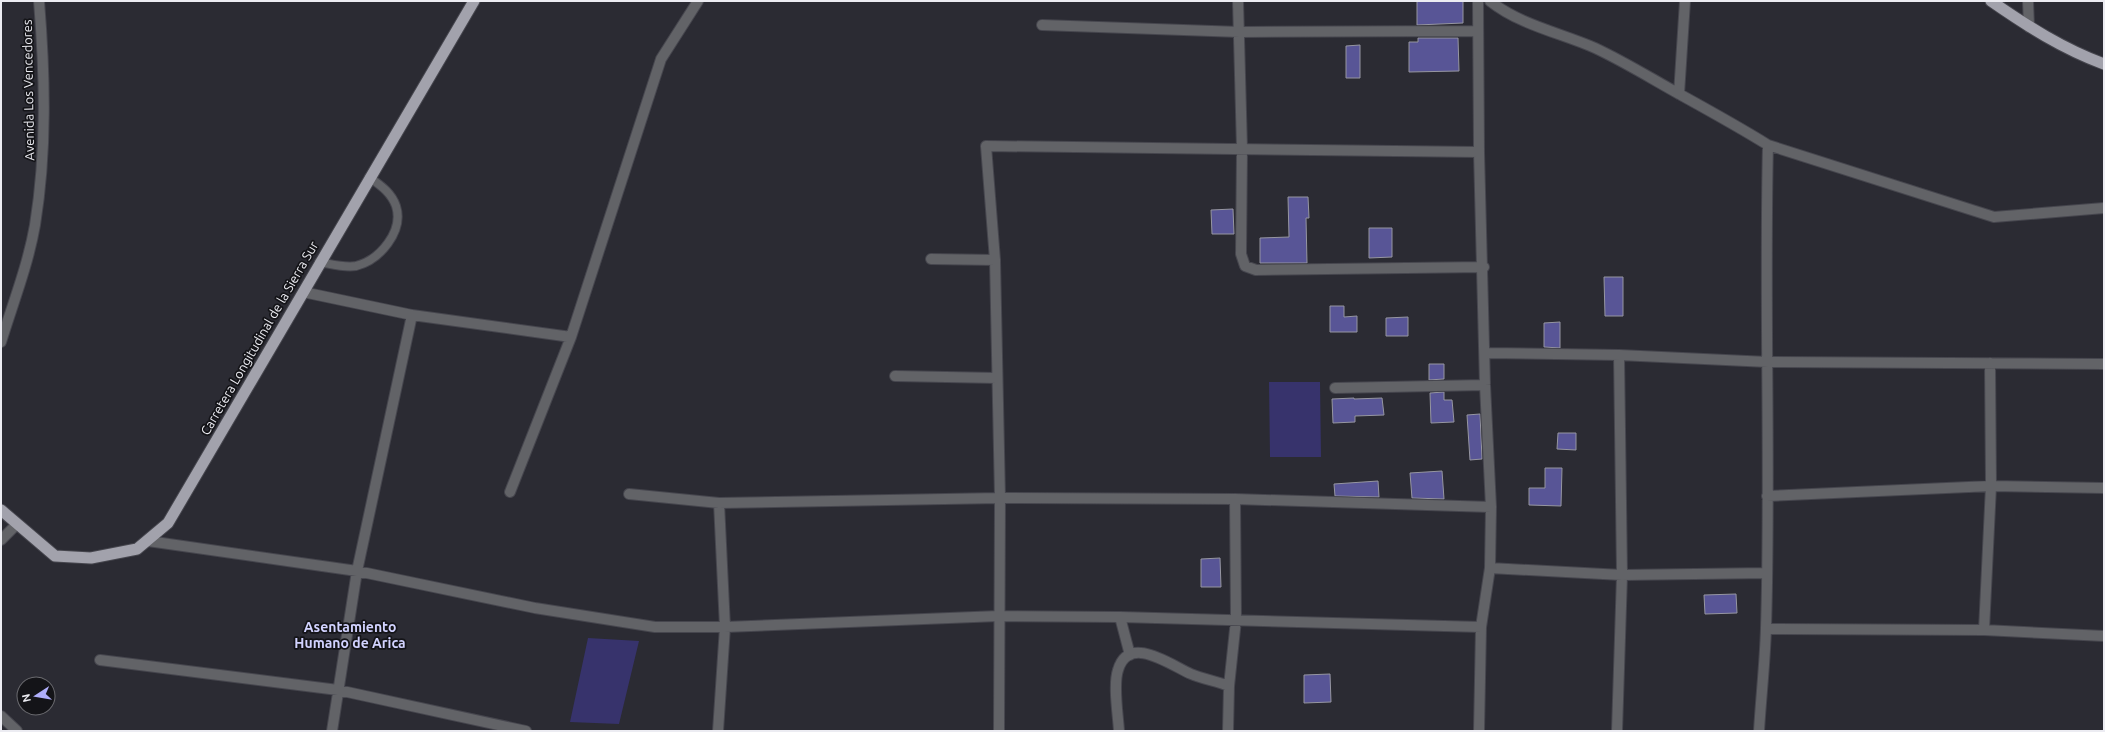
<svg xmlns="http://www.w3.org/2000/svg" width="2105" height="732" font-family="Ubuntu,sans-serif">
  <rect width="100%" height="100%" fill="#2b2b33"/>
  <!-- green -->
  <path fill="#37336c" d="M1269 382H1320L1321 457H1270Z
    M588 638 639 641 619 724 570 722Z"/>
  <!-- building -->
  <path fill="#585596" stroke="#9696a1" d="M1417 1H1463V23L1417 25Z
    M1418 38H1458L1459 71 1409 72V42H1418Z
    M1360 45V78H1346V46Z
    M1288 197H1308L1309 218H1306L1307 263H1260V238L1289 237Z
    M1233 209 1234 234H1212L1211 210Z
    M1369 228H1392V257L1369 258Z
    M1604 277H1623V316H1605Z
    M1330 306H1344V317L1357 316V332H1330Z
    M1408 317V336H1386V318Z
    M1560 322V348L1544 347V323Z
    M1429 364H1444V379L1429 380Z
    M1444 392V400H1452L1454 422 1431 423 1430 393Z
    M1354 398V399L1382 398 1384 415 1355 416V422L1333 423 1332 399Z
    M1480 414 1482 459 1470 460 1467 415Z
    M1558 433H1576V450L1557 449Z
    M1545 468H1562L1561 506 1529 505V488H1545Z
    M1442 471 1444 499 1412 498 1410 473Z
    M1378 481 1379 497 1335 496 1334 484Z
    M1220 558 1221 587H1201V559Z
    M1736 594 1737 613 1705 614 1704 595Z
    M1330 674 1331 702 1304 703V675Z"/>
  <g fill="none" stroke-linecap="round" stroke-linejoin="round">
    <!-- service casing -->
    <g stroke="#46464e" stroke-width="10">
      <path id="service" d="M319 262C331 264 344 268 356 266 380 260 404 231 396 206 391 192 380 185 369 177"/>
    </g>
    <!-- minor casing -->
    <g stroke="#46464e" stroke-width="12">
      <path id="minor" d="M1238 1 1242 149 1241 254 1245 266 1256 270 1484 267
        M1478 1 1479 152 1485 385 1491 507 1490 568 1481 627 1479 731
        M1490 1C1520 25 1561 33 1595 48 1625 62 1652 79 1681 95 1710 111 1739 127 1768 145L1994 217 2104 208
        M2028 1 2029 27
        M1042 25 1240 32 1477 31
        M1679 94 1685 1
        M931 259 995 260
        M303 292 412 315 571 337 510 492
        M571 337 661 59 698 1
        M1 342C13 303 28 265 35 225 47 151 45 75 39 1
        M1486 353 1619 355 1768 362 2104 364
        M895 376 997 378
        M1335 388 1485 385
        M629 494 719 503 1000 498 1235 499 1491 507
        M1767 496 1991 486 2104 488
        M1 540 17 524
        M148 541 357 571 535 608 655 627H725L999 616 1120 617 1481 627
        M1490 568 1622 575 1767 573
        M1120 617 1130 655
        M1766 629 1984 630 2104 636
        M1984 630 1991 486 1990 363
        M100 660 338 690 526 731
        M1 716 17 731
        M332 731 357 571 412 315
        M718 731 725 627 719 503
        M999 731 1000 498 995 260 986 146 1479 152
        M1119 731C1118 714 1113 685 1118 670 1129 633 1172 666 1191 674 1203 679 1216 681 1229 686
        M1228 731 1229 686 1236 620 1235 499
        M1617 731 1622 575 1619 355
        M1759 731C1761 697 1765 663 1766 628 1771 467 1764 306 1768 145"/>
    </g>
    <!-- trunk casing -->
    <g stroke="#46464e" stroke-width="13">
      <path id="trunk" d="M1991 1C2027 26 2063 49 2104 64
        M1 510 55 556 91 558 137 549 168 523 474 1"/>
    </g>
    <!-- service -->
    <use href="#service" stroke="#626367" stroke-width="8"/>
    <!-- minor -->
    <use href="#minor" stroke="#626367" stroke-width="10"/>
    <!-- trunk -->
    <use href="#trunk" stroke="#a2a2ac" stroke-width="11"/>
  </g>
  <g text-anchor="middle" dominant-baseline="central" stroke-width="3.5" stroke-linejoin="round" paint-order="stroke">
    <!-- street labels -->
    <g font-size="13" fill="#ececf2" stroke="#141418">
      <text transform="translate(28 90) rotate(-91)">Avenida Los Vencedores</text>
      <text transform="translate(259 338) rotate(-60)">Carretera Longitudinal de la Sierra Sur</text>
    </g>
    <!-- neighbourhood labels -->
    <g font-size="14" font-weight="bold" fill="#d2d3ff" stroke="#141418">
      <text x="350" y="627">Asentamiento<tspan x="350" dy="16">Humano de Arica</tspan></text>
    </g>
  </g>
  <!-- border -->
  <rect width="2105" height="732" fill="none" stroke="#ececf2" stroke-width="4"/>
  <!-- north arrow -->
  <g transform="translate(36 696) rotate(258)"><circle r="19" fill="#141418" stroke="#6a6a6f"/>
  <path d="M0-3L7 15L0 10L-7 15Z" fill="#afaefa"/>
  <text y="-6" font-size="11" font-weight="bold" text-anchor="middle" fill="#ececf2">N</text>
  </g>
</svg>
